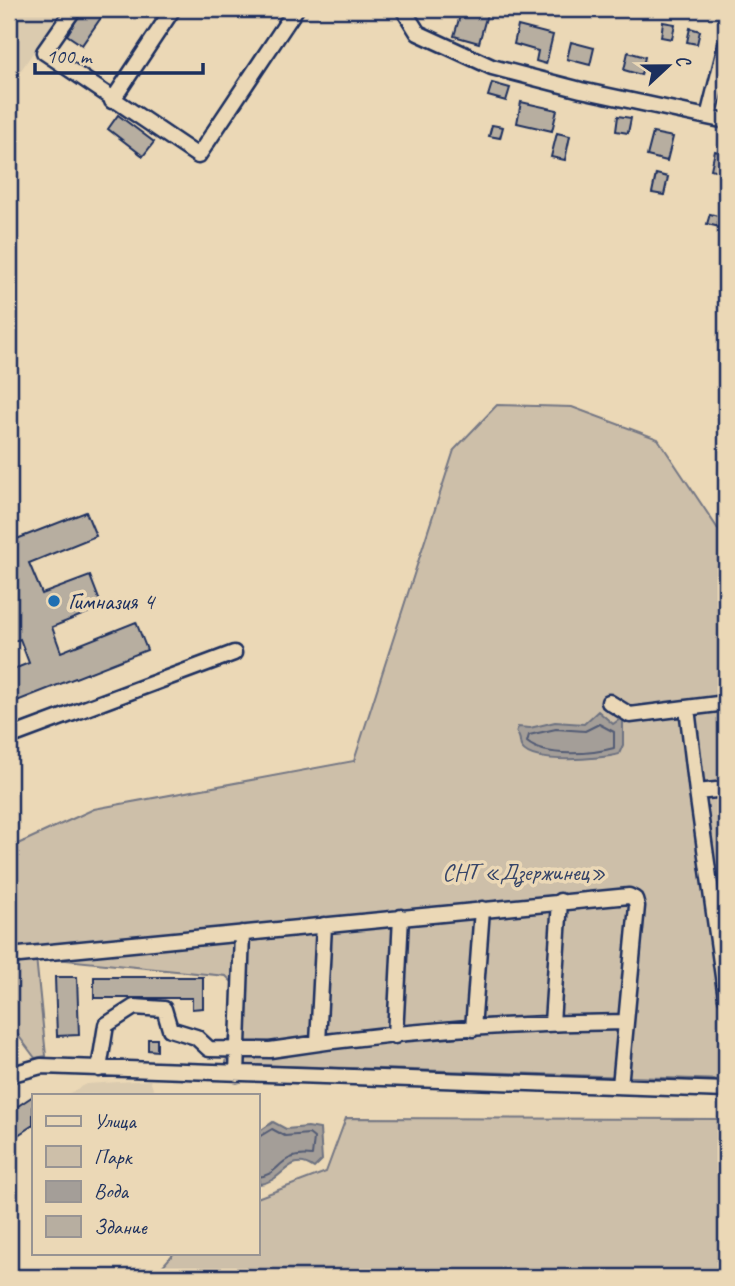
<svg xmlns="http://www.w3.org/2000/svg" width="735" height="1286" font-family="Caveat,sans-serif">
  <rect width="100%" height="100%" fill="#ebd8b6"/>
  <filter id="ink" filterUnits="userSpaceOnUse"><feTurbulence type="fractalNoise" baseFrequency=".0143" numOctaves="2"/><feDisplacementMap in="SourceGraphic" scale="14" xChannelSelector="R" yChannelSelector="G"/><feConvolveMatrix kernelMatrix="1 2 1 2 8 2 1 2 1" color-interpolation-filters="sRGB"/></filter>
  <g filter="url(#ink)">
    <!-- built -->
    <path fill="#dbcbaf" d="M9 9H63L15 79 9 75Z
      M150 1080 155 1095 68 1094 87 1084Z"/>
    <!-- green -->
    <path fill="#cdbfa9" stroke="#747784" stroke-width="2" d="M497 405 572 407 658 439 720 532 726 550V1080L226 1064 236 986 226 976 36 957 46 1056 35 1058 9 1023V848L94 809 354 761 454 450Z
      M346 1118 726 1119V1277H153L174 1253H257V1198L326 1172Z"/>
    <!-- water -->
    <path fill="#a49e98" stroke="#6d7281" stroke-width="2" d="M598 711 613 724 623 717V745L619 754C601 759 534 765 522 748 519 744 521 741 519 737 516 728 515 736 518 727L530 728 555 722 584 724Z
      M273 1122 286 1129 308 1127 320 1129 322 1160 314 1168C289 1150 283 1183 259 1184L257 1133Z"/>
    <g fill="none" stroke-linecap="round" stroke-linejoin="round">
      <!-- shore -->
      <path stroke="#525b75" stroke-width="2" d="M599 724 614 732V748C592 754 546 758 527 742L529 735 556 729 585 731Z
        M257 1138 272 1129 285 1136 309 1134 314 1138 312 1156C277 1152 281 1176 257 1177"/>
    </g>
    <!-- building -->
    <path fill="#b7aea0" stroke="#1b2f5e" stroke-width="2" d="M83 9H107L82 45 67 35Z
      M462 9 487 14 479 43 454 36Z
      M663 22 675 24 672 39 661 37Z
      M518 26 553 35 546 64 536 61 538 51 514 44Z
      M690 28 700 31 697 44 687 42Z
      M571 42 594 48 590 65 567 59Z
      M628 52 645 57 641 75 624 70Z
      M492 83 510 88 506 101 488 96Z
      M521 102 557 110 552 131 517 123Z
      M118 115 154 142 143 156 108 129Z
      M618 116 631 118 628 133 616 131Z
      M492 125 503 127 500 138 489 136Z
      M557 133 570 136 565 160 551 157Z
      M653 133 673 137 667 161 647 156Z
      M715 151 726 154V173L711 169Z
      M656 174 668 177 664 195 652 193Z
      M710 214 726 218 724 228 707 224Z
      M86 512 96 536 29 563 42 594 90 576 102 607 52 627 61 652 136 622 147 650 17 701 9 681V671L29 663 20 639 9 643V542Z
      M55 977H77L79 1035 57 1036Z
      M94 977H203V1008L192 1009V998H94Z
      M148 1039H157V1051L148 1050Z
      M33 1096V1125L9 1141V1112Z"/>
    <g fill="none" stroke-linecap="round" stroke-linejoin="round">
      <!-- minor casing -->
      <g stroke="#1b2f5e" stroke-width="19">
        <path id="minor" d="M74 9 44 52 198 156 296 9
          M403 9 418 33 492 67 581 90 726 121
          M112 101 173 9
          M708 117 726 45
          M609 702 630 715 726 703
          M687 708 697 792 726 789
          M9 737 234 653
          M697 792 726 998
          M9 956 629 896 635 899 637 906 620 1086
          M552 1023 560 901
          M473 1029 482 909
          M395 1036 401 917
          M318 1043 324 925
          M99 1069 106 1025 134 1007 164 1009 170 1029 196 1037 209 1049 270 1050C387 1032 508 1023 626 1022
          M237 1074 242 933
          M9 1075 41 1066 726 1090"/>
      </g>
      <!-- minor -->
      <use href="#minor" stroke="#ebd8b6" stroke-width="14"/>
    </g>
  </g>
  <!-- markers -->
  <circle fill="#1f6fb2" stroke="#ebd8b6" stroke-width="2.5" cx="54" cy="601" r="7"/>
  <g text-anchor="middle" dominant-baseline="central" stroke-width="7" stroke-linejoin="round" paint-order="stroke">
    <!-- poi labels -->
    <g font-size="24" fill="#1b2f5e" stroke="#ebd8b6" text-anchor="start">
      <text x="68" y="601">Гимназия 4</text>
    </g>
    <!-- park labels -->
    <g font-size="24" fill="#364569" stroke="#ebd8b6">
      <text x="524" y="872">СНТ «Дзержинец»</text>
    </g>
  </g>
  <!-- margin -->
  <rect width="735" height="1286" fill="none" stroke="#ebd8b6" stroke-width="35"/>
  <rect x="18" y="18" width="700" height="1251" fill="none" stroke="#1b2f5e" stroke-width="2.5" filter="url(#ink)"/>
  <!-- legend -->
  <rect x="32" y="1094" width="228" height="161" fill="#ebd8b6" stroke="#989493" stroke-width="2"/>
  <rect x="46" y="1116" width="35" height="10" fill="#ebd8b6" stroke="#989493" stroke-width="2"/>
  <text x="94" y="1128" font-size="21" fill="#1b2f5e">Улица</text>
  <rect x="46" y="1146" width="35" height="21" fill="#cdbfa9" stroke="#989493" stroke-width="2"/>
  <text x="94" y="1164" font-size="21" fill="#1b2f5e">Парк</text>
  <rect x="46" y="1181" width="35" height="21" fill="#a49e98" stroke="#989493" stroke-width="2"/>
  <text x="94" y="1198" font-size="21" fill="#1b2f5e">Вода</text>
  <rect x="46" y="1216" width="35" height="21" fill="#b7aea0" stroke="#989493" stroke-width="2"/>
  <text x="94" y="1234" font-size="21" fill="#1b2f5e">Здание</text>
  <!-- north arrow -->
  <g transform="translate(668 66) rotate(68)" stroke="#ebd8b6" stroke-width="5" paint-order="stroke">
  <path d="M0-5L12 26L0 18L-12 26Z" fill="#1b2f5e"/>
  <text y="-10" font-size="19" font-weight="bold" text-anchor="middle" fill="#1b2f5e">С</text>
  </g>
  <!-- scale -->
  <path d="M35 63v10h168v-10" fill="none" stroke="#1b2f5e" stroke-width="3.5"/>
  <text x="46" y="63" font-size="21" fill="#1b2f5e" stroke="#ebd8b6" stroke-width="5" paint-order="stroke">100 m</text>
</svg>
